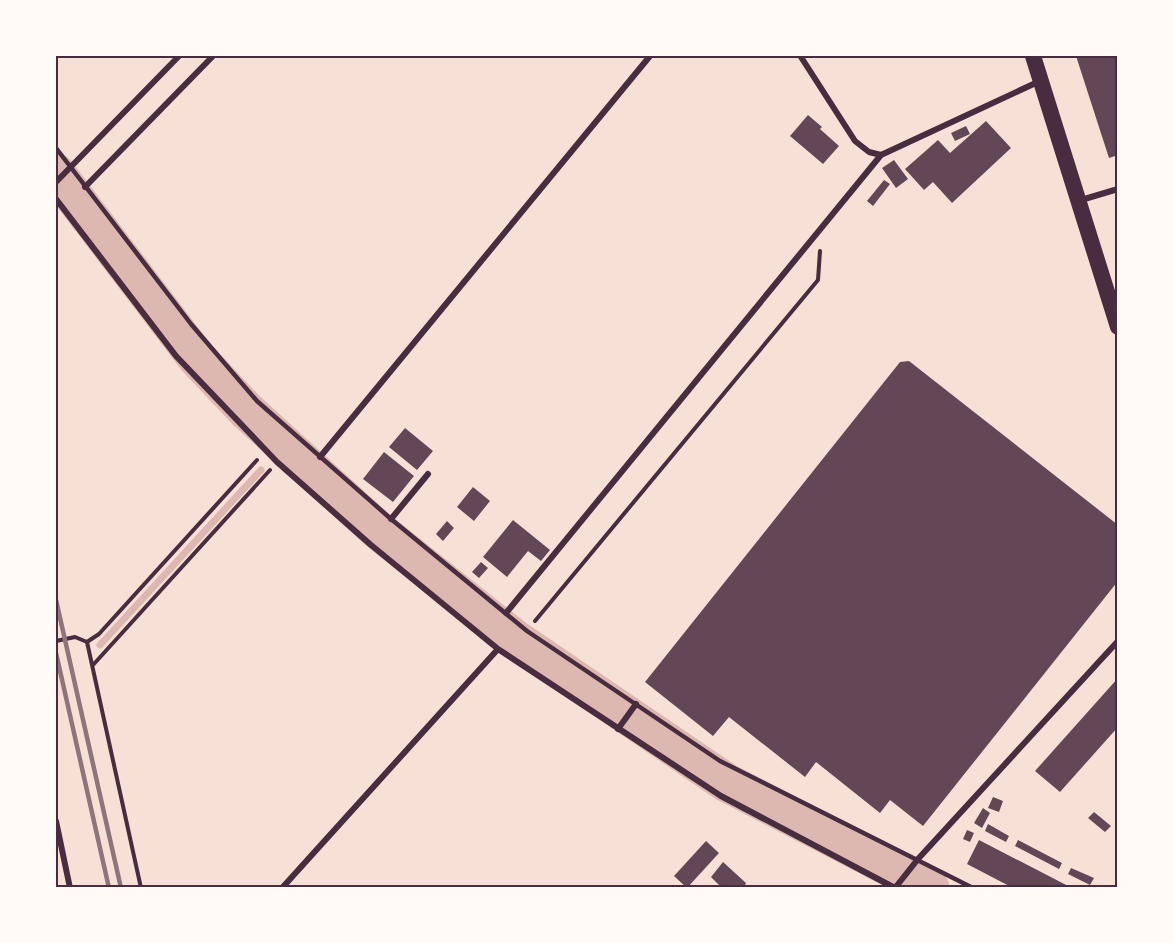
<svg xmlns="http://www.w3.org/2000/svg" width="1173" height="943" font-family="'DM Sans',sans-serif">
  <rect width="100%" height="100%" fill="#f7e1d7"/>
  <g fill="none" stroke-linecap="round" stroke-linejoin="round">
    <!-- stream -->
    <path stroke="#dcb8b0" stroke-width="7" d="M100 645 261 470"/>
    <!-- river -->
    <path stroke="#dcb8b0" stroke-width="39" d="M56 173 196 357 247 411 379 531 515 639 727 783 930 888"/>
  </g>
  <!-- building -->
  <path fill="#644757" d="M1076 56H1118V155L1109 158Z
    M808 115 822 127 820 129 839 146 823 164 790 136Z
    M986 121 1011 148 952 203 933 182 924 190 905 169 938 140 950 153Z
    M966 126 970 134 955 141 951 133Z
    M894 160 908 179 896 188 882 168Z
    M884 180 890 184 873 206 867 201Z
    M909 361 1118 525V581L923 826 890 800 880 813 816 762 805 777 729 717 713 736 645 682 900 362Z
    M405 428 433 451 417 470 389 447Z
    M384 452 414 476 393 502 363 479Z
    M473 487 490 501 474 521 457 507Z
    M513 520 550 550 541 561 528 551 507 577 483 557Z
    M447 521 454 528 443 541 436 534Z
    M481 562 488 568 479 578 472 572Z
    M1118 678V727L1060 792 1035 771Z
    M993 797 1003 801 999 812 988 808Z
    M983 808 990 813 982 828 974 823Z
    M1094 812 1111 826 1105 832 1088 818Z
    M988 824 1009 836 1006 842 985 831Z
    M967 830 974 833 970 842 963 839Z
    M979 840 1072 888H1013L967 864Z
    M1018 840 1062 863 1059 869 1015 846Z
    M706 841 719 853 687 888 674 876Z
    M723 862 746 883 745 885 748 888H722L711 877Z
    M1071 868 1094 878 1090 885 1068 874Z"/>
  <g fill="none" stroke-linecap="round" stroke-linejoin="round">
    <!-- path -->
    <path stroke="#4a2c40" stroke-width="4" d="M535 621 818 280 820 251
      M56 641 75 637 87 642 141 888
      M87 642 99 634 257 460
      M93 665 270 470"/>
    <!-- service -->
    <path stroke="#4a2c40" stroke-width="4.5" d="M56 148 191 324 257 401 391 519 527 631 720 761 973 888"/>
    <!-- minor -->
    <path stroke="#4a2c40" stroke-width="6" d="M801 57 855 141 869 152 881 155 1040 81
      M56 182 179 56
      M85 187 213 56
      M56 199 176 356 277 462 371 545 498 649 721 796 895 888
      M1081 200 1118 189
      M320 457 650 56
      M391 519 428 474
      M506 613 881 155
      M618 729 636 704
      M56 821 70 888
      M282 888 498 649
      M895 888 918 859 1118 641"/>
    <!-- trunk -->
    <path stroke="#4a2c40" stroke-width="16" d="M1033 56 1118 327"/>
    <!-- rail -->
    <path stroke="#8f747c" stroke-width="4.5" d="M56 600 121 888
      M56 653 109 888"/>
  </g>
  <!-- border -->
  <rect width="1173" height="943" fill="none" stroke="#fffaf5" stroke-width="114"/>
  <rect x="57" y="57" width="1059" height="829" fill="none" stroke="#4a2c40" stroke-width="2"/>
</svg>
